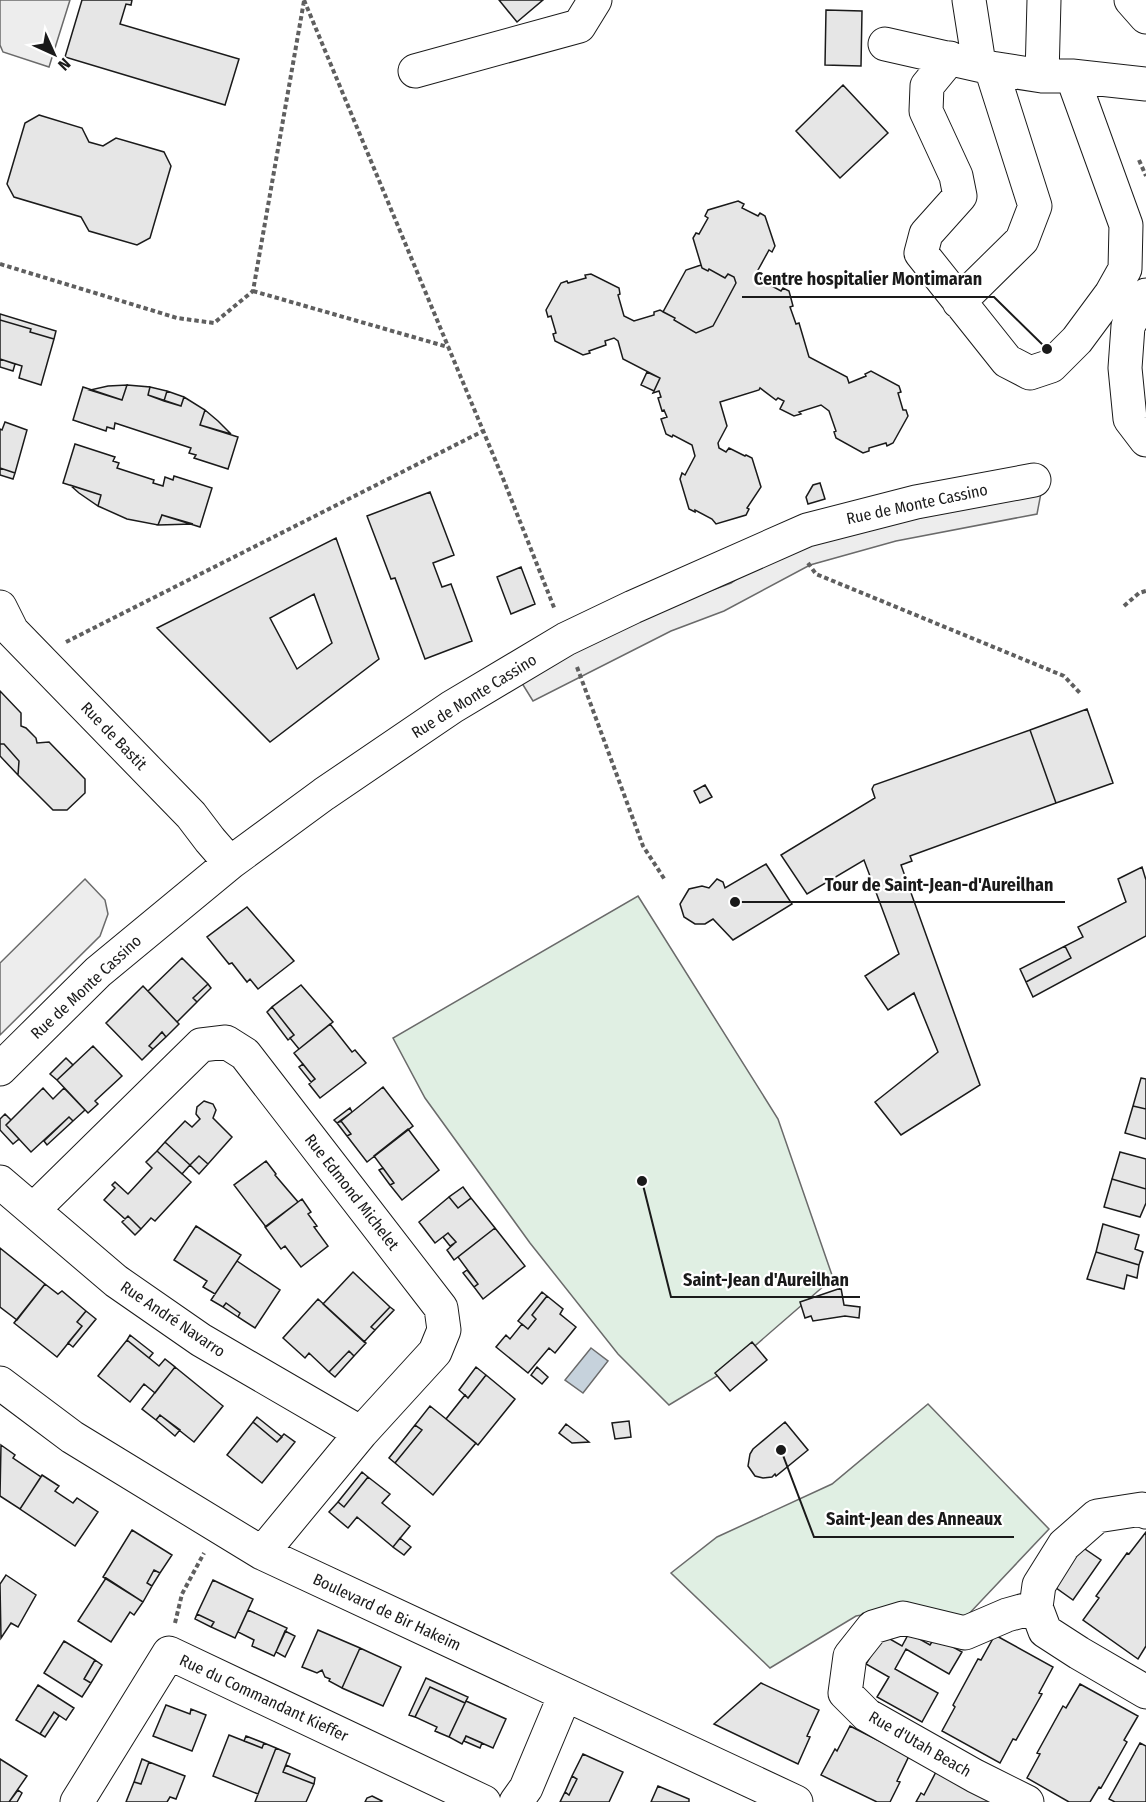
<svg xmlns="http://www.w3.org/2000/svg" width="1146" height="1802" font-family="'Fira Sans Condensed',sans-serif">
  <rect width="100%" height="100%" fill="#fff"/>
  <!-- green -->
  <path fill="#e0efe3" stroke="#6a6a6a" stroke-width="1.5" d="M638 896 778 1119 833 1278 727 1370 669 1405 618 1354 530 1243 425 1098 393 1038Z
    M928 1404 1049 1529 965 1618 910 1607 856 1616 770 1668 671 1573 717 1537 832 1484Z"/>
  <!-- parking -->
  <path fill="#ededed" stroke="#6a6a6a" stroke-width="1.5" d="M0 0H70L49 67 3 52 0 45Z
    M1041 493 1037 514 896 541 810 565 724 611 671 631 533 701 520 680 617 631 672 605 731 583 764 560 807 541Z
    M85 879 105 900 108 914 100 936 0 1035V963Z"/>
  <!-- water -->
  <path fill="#c6d2dc" stroke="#6a6a6a" stroke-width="1.5" d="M591 1348 608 1361 583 1393 565 1380Z"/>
  <!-- building -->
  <path fill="#e6e6e6" stroke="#1a1a1a" stroke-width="1.5" fill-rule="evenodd" d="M82 0H132L131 5 126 4 120 24 239 59 225 105 65 57Z
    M499 0H543L517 22Z
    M826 10 862 11 861 66 825 65Z
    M843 85 888 133 840 178 796 131Z
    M39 115 82 128 89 142 103 146 116 138 164 152 171 166 150 238 137 245 89 231 81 217 14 197 7 184 25 123Z
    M738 201 744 204 742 208 758 216 760 213 765 216 775 246 772 252 769 250 758 270 761 280 781 291 783 288 789 291 793 306 790 307 796 324 799 323 809 357 847 377 849 383 866 376 865 374 871 371 899 386 901 392 898 393 903 410H906L908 416 893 443 887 446 886 443 869 448V451L863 453 836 438 834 432 836 431 829 411 821 405 799 412 801 414 794 416 780 409 784 401 778 398 776 400 760 388 759 390 720 402 727 426 718 443 719 448 726 452 729 448 745 456 746 455 752 458 761 487 747 508 749 509 746 515 716 524 712 519 695 510V512L689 509 680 479 682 473 685 475 695 456 692 445 673 435 672 437 666 434 661 419 667 417 664 410 662 411 658 398 661 397 659 391 653 393 660 378 623 359 618 341 614 338 605 341 606 345 589 351 590 353 583 355 555 341 553 334 556 333 551 316 548 317 546 310 561 283 567 281 568 283 586 278 585 275 591 274 619 288 620 294 618 295 624 316 634 321 654 315V312L660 310 675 318 674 320 696 333 713 326 736 283 734 277 728 274 725 278 709 269 708 271 702 268 693 238 696 233 699 234 708 218 705 216 708 210Z
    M701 265 702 268 708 271 709 269 725 278 728 274 734 277 736 283 713 326 696 333 674 320 675 318 663 312 686 270Z
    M0 314 56 331 54 339 30 332 31 329 0 320Z
    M0 320 31 329 30 332 54 339 41 385 19 378 22 366 0 359Z
    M0 359 15 364 13 371 0 367Z
    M647 372 660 378 654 391 641 385Z
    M127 385 150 387 148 395 181 406 184 397 205 410 200 425 238 437 228 469 194 458 196 455 189 453 191 448 115 423 114 429 107 427 106 431 73 420 83 387 122 400Z
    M127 385 122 400 90 390 108 386Z
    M150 387 167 391 164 401 148 395Z
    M167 391 184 397 181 406 164 401Z
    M205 410 218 421 231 434 200 425Z
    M5 422 27 430 15 473 0 468V429L2 430Z
    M75 444 115 457 113 461 119 463 117 468 154 480 153 483 163 486 165 477 173 480 174 476 212 488 200 527 162 515 158 525 127 519 98 506 101 495 63 483Z
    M0 468 15 473 13 479 0 475Z
    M820 483 825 499 808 504 806 497 813 485Z
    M70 485 101 495 98 506 79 493Z
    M430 492 454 555 433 563 442 587 451 584 472 641 425 659 395 578 391 579 367 516Z
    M162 515 193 524 158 525Z
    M336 538 379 659 270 742 157 628ZM314 594 332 643 297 669 270 618Z
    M521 567 535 604 511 614 497 577Z
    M0 691 21 713V726L26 728 36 738 37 743 49 742 85 779V793L67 810H53L18 775 19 761 4 744H0Z
    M1087 709 1113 783 1056 803 1030 730Z
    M1030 730 1056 803 910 856 912 861 901 865 980 1085 901 1135 875 1102 938 1052 914 993 888 1010 865 976 899 954 864 860 807 894 781 855 875 798 872 789 874 785Z
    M0 744H4L19 761 18 775 0 756Z
    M705 785 712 797 700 803 694 791Z
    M766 864 792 904 733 940 713 919 705 924H695L684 917 680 904 689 889 702 886 709 888 717 879 723 882 725 888Z
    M1142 867 1146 880V936L1033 997 1026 982 1071 958 1065 946 1083 937 1078 927 1126 902 1118 879Z
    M247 907 294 961 258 989 250 979 247 982 232 963 229 964 207 937Z
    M1065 946 1071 958 1026 982 1020 969Z
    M182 958 208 984 193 998 197 1002 177 1022 148 991Z
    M208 984 211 988 197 1002 193 998Z
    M301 985 333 1022 299 1049 290 1038 294 1035 272 1007Z
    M143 986 179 1024 166 1037 162 1032 149 1046 153 1049 142 1060 106 1023Z
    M272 1007 294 1035 288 1040 267 1012Z
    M330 1024 352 1052 355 1050 366 1063 320 1098 309 1084 315 1079 294 1053Z
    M162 1032 166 1037 153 1049 149 1046Z
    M93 1046 122 1076 95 1101 98 1104 88 1113 57 1080Z
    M66 1058 73 1065 57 1080 50 1074Z
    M303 1064 315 1079 311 1082 299 1067Z
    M1141 1078 1146 1079V1109L1133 1106Z
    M383 1087 413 1126 367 1162 347 1136 351 1134 341 1121Z
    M43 1088 53 1099 64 1088 85 1110 73 1121 69 1117 31 1152 6 1125Z
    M204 1101 213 1104 216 1110 213 1118 232 1137 208 1164 199 1156 190 1165 165 1142 185 1121 192 1127 200 1119 196 1114 197 1107Z
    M1133 1106 1146 1109V1139L1125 1133Z
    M350 1108 352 1112 337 1123 334 1120Z
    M5 1114 11 1120 6 1125 19 1139 13 1144 0 1130V1119Z
    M69 1117 73 1121 47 1145 44 1141Z
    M341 1121 351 1134 347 1136 337 1123Z
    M408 1129 439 1170 402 1200 390 1185 394 1183 374 1156Z
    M165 1142 190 1165 182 1174 157 1151Z
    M157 1151 191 1182 155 1221 151 1218 141 1229 128 1216 125 1219 104 1200 115 1188 112 1185 115 1182 128 1194 152 1168 146 1162Z
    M1120 1152 1146 1159V1189L1112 1179Z
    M199 1156 208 1164 199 1174 190 1165Z
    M266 1161 276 1174 275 1175 298 1202 266 1227 234 1185Z
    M383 1168 394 1183 390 1185 379 1170Z
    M1112 1179 1146 1189V1203L1140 1217 1104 1207Z
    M463 1187 471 1198 458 1208 449 1197Z
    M449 1197 458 1208 471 1198 495 1228 454 1260 447 1250 456 1242 448 1233 435 1243 419 1222Z
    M302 1199 311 1212 308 1214 317 1226 314 1227 328 1246 301 1267 285 1246 281 1249 265 1227Z
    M128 1216 141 1229 135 1235 122 1222Z
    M1103 1224 1139 1235 1135 1249 1143 1252 1139 1265 1096 1252Z
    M196 1226 241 1255 215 1294 203 1287 207 1281 174 1260Z
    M495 1228 525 1266 483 1299 474 1287 478 1284 458 1257Z
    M448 1233 456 1242 450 1246 443 1237Z
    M0 1248 45 1284 17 1320 0 1307Z
    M1096 1252 1139 1265 1137 1278 1127 1275 1124 1289 1087 1279Z
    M237 1261 280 1290 255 1328 238 1317 240 1313 226 1303 223 1307 211 1300Z
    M467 1270 478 1284 474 1287 463 1273Z
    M353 1272 390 1307 371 1327 375 1330 364 1342 323 1304Z
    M45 1284 58 1294 62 1291 86 1311 77 1322 82 1326 57 1357 14 1323Z
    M841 1288 844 1305 860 1307 859 1318 845 1316 813 1321 811 1316 805 1318 800 1302Z
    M542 1292 547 1296 532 1315 536 1319 528 1329 518 1321Z
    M547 1296 563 1309 560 1314 576 1327 555 1353 549 1348 528 1373 496 1347 506 1335 510 1339 522 1324 528 1329 536 1319 532 1315Z
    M318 1299 366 1343 354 1356 349 1351 329 1372 309 1353 305 1358 283 1338Z
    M226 1303 240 1313 238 1317 223 1307Z
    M390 1307 394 1310 375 1330 371 1327Z
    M86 1311 96 1319 73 1347 68 1343 82 1326 77 1322Z
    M130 1335 153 1353 149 1358 127 1340Z
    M127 1340 159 1366 165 1359 175 1367 155 1393 144 1384 130 1402 98 1376Z
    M752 1342 767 1360 730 1391 715 1373Z
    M349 1351 354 1356 335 1377 329 1372Z
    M175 1367 223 1406 194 1442 160 1415 156 1420 142 1409Z
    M476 1367 486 1375 468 1398 459 1390Z
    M537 1367 548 1377 542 1384 531 1375Z
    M486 1375 515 1399 478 1445 446 1419 465 1395 468 1398Z
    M430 1406 476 1443 433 1495 395 1463 422 1430 415 1425Z
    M160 1415 180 1430 175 1436 156 1420Z
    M257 1417 282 1437 277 1442 253 1422Z
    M629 1421 631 1437 615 1439 612 1423Z
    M253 1422 277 1442 284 1434 295 1442 262 1483 227 1455Z
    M785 1422 808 1450 776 1476 775 1474 772 1477 763 1478 755 1476 748 1466 750 1454 753 1449Z
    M566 1424 583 1437 589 1442 572 1443 559 1433Z
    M415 1425 422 1430 395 1463 389 1458Z
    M1 1445 15 1455 13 1458 41 1477 20 1509 0 1496Z
    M362 1472 368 1477 344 1507 338 1502Z
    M42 1475 59 1486 55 1491 73 1503 77 1498 98 1512 75 1546 20 1509Z
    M368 1477 390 1494 382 1503 410 1526 393 1547 357 1517 348 1528 329 1512 338 1502 344 1507Z
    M132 1530 172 1555 160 1573 154 1570 147 1583 152 1586 143 1602 103 1577Z
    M1146 1532V1646L1138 1659 1083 1620 1099 1598 1096 1596 1127 1553 1129 1554Z
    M400 1538 411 1547 404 1555 393 1547Z
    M1079 1545 1101 1560 1073 1600 1052 1585Z
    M154 1570 160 1573 152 1586 147 1583Z
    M6 1575 36 1595 18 1627 11 1623 1 1638 0 1584Z
    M106 1578 143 1602 134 1615 130 1612 111 1642 78 1621Z
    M213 1580 253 1599 235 1638 211 1627 214 1622 197 1614Z
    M248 1610 287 1628 274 1656 252 1646 254 1640 238 1632Z
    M197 1614 214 1622 211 1627 195 1619Z
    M318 1630 360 1648 342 1688 329 1681 330 1679 325 1677 322 1670 317 1673 302 1667Z
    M285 1631 295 1636 285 1657 276 1652Z
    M909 1633 930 1645 935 1637 962 1652 949 1674 906 1649 895 1669 938 1693 922 1722 877 1697 889 1677 866 1664 883 1635 902 1646Z
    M995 1635 1053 1667 1039 1693 1042 1694 1016 1740 1013 1739 1000 1763 942 1731 955 1707 953 1705 978 1659 981 1660Z
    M64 1641 95 1660 84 1679 91 1683 82 1697 44 1673Z
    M360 1648 401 1667 383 1706 342 1688Z
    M95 1660 102 1665 91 1683 84 1679Z
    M426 1678 468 1697 465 1703 430 1687 415 1717 409 1715Z
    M761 1683 819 1710 807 1736 810 1737 798 1764 714 1724Z
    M1080 1684 1138 1716 1124 1740 1127 1742 1101 1788 1099 1787 1090 1802H1069L1027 1778 1040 1754 1037 1753 1063 1706 1066 1708Z
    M38 1685 74 1708 66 1720 54 1712 40 1734 16 1720Z
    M430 1687 465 1703 449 1737 435 1731 437 1727 415 1717Z
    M466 1701 506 1719 493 1748 466 1736 462 1744 449 1737Z
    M166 1705 190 1714 191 1709 206 1715 192 1751 153 1736Z
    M54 1712 59 1716 45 1737 40 1734Z
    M850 1726 909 1756 897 1781 900 1782 890 1802H877L821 1775 835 1749 837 1751Z
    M229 1735 262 1748 264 1743 276 1748 258 1794 213 1776Z
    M246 1736 264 1743 262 1748 244 1741Z
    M466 1736 482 1743 480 1748 464 1741Z
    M1140 1743 1146 1746V1802H1115L1109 1799Z
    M276 1748 290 1754 283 1772 314 1784 306 1802H255Z
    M583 1754 623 1772 609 1802H560L565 1792 569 1795 577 1779 572 1776Z
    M0 1759 27 1776 9 1802H0Z
    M142 1759 149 1762 141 1784 134 1782Z
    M149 1762 185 1776 176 1799 170 1797 167 1802H126L134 1782 141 1784Z
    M286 1765 315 1778 314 1784 283 1772Z
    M937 1770 996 1802H916L921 1793 924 1795Z
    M572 1776 577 1779 569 1795 565 1792Z
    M658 1786 689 1799V1802H651Z
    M18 1790 22 1793 17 1802H9Z
    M372 1796 382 1801 381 1802H365L367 1798Z"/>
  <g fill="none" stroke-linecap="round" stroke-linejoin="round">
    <!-- minor casing -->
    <g stroke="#1a1a1a" stroke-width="35">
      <path id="minor" d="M969 0 979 64
        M1131 0 1146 17
        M885 44 991 68 1042 76H1072L1146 84
        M950 58 927 86 926 111 956 176 960 196 926 234 921 253 1007 361 1030 373 1051 366 1077 340 1111 294 1125 269 1126 225 1072 76
        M415 71 579 26 595 0
        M1042 76 1044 0
        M1146 295 1128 326 1125 368 1130 419 1146 440
        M959 302 1022 240 1035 206 991 68
        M0 607 12 631 191 815 210 840 230 863
        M0 1069 98 972 230 863 324 794 452 707 566 639 633 607 807 530 916 502 1034 480
        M0 1182 116 1281 201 1340 361 1433
        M33 1210 201 1045 226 1042 245 1054 441 1308 444 1330 435 1352 361 1433 262 1553
        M0 1383 72 1437 262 1553 796 1802
        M1036 1607 1039 1585 1064 1545 1097 1516 1142 1509 1146 1512
        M1036 1607 1045 1631 1079 1653 1146 1692
        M77 1802 169 1653 484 1802
        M516 1802 526 1788 565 1695
        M1027 1802 975 1776 867 1715 845 1693 850 1656 873 1627 903 1618 965 1633 1007 1615 1036 1607"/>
    </g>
    <!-- path -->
    <path stroke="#5f5f5f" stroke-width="4" stroke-dasharray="4.5 3" stroke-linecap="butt" d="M304 0 504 481 555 610
      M1139 160 1146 176
      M0 264 177 318 214 323 253 291 304 1
      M253 291 448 347
      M808 563 816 574 1064 676 1080 693
      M1124 606 1139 593 1146 591
      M66 642 483 431
      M577 667 643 846 665 880
      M175 1623 182 1594 204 1553"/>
    <!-- minor -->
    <use href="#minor" stroke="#fff" stroke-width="33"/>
  </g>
  <g text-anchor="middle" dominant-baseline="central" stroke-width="4.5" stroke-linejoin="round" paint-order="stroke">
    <!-- street labels -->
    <g font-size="16" fill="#1a1a1a" stroke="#fff">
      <text transform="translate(917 504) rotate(-12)">Rue de Monte Cassino</text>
      <text transform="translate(474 696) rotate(-32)">Rue de Monte Cassino</text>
      <text transform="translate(114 736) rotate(46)">Rue de Bastit</text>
      <text transform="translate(86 987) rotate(-43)">Rue de Monte Cassino</text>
      <text transform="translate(352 1192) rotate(52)">Rue Edmond Michelet</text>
      <text transform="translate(173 1319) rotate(34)">Rue André Navarro</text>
      <text transform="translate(387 1612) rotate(25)">Boulevard de Bir Hakeim</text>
      <text transform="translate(264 1698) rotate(25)">Rue du Commandant Kieffer</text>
      <text transform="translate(920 1744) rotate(30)">Rue d'Utah Beach</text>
    </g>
  </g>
  <!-- callouts -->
  <path fill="none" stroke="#1a1a1a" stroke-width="2" d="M1047 349L994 297H742M735 902L813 902H1065M642 1181L671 1297H860M781 1450L814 1537H1014"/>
  <g fill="#1a1a1a" stroke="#fff" stroke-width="2">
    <circle cx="1047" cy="349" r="6"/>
    <circle cx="735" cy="902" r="6"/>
    <circle cx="642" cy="1181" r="6"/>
    <circle cx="781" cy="1450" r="6"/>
  </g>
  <g font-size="18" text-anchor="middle" font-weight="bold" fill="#1a1a1a" stroke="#fff" stroke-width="4.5" stroke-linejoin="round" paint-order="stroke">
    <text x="868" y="285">Centre hospitalier Montimaran</text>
    <text x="939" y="891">Tour de Saint-Jean-d'Aureilhan</text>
    <text x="766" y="1286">Saint-Jean d'Aureilhan</text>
    <text x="914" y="1525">Saint-Jean des Anneaux</text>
  </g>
  <!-- north arrow -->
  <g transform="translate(54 54) rotate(135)" stroke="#ffffff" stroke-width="4.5" paint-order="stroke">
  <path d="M0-4.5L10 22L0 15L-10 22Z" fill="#1a1a1a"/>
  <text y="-9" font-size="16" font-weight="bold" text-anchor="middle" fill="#1a1a1a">N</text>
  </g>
</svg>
